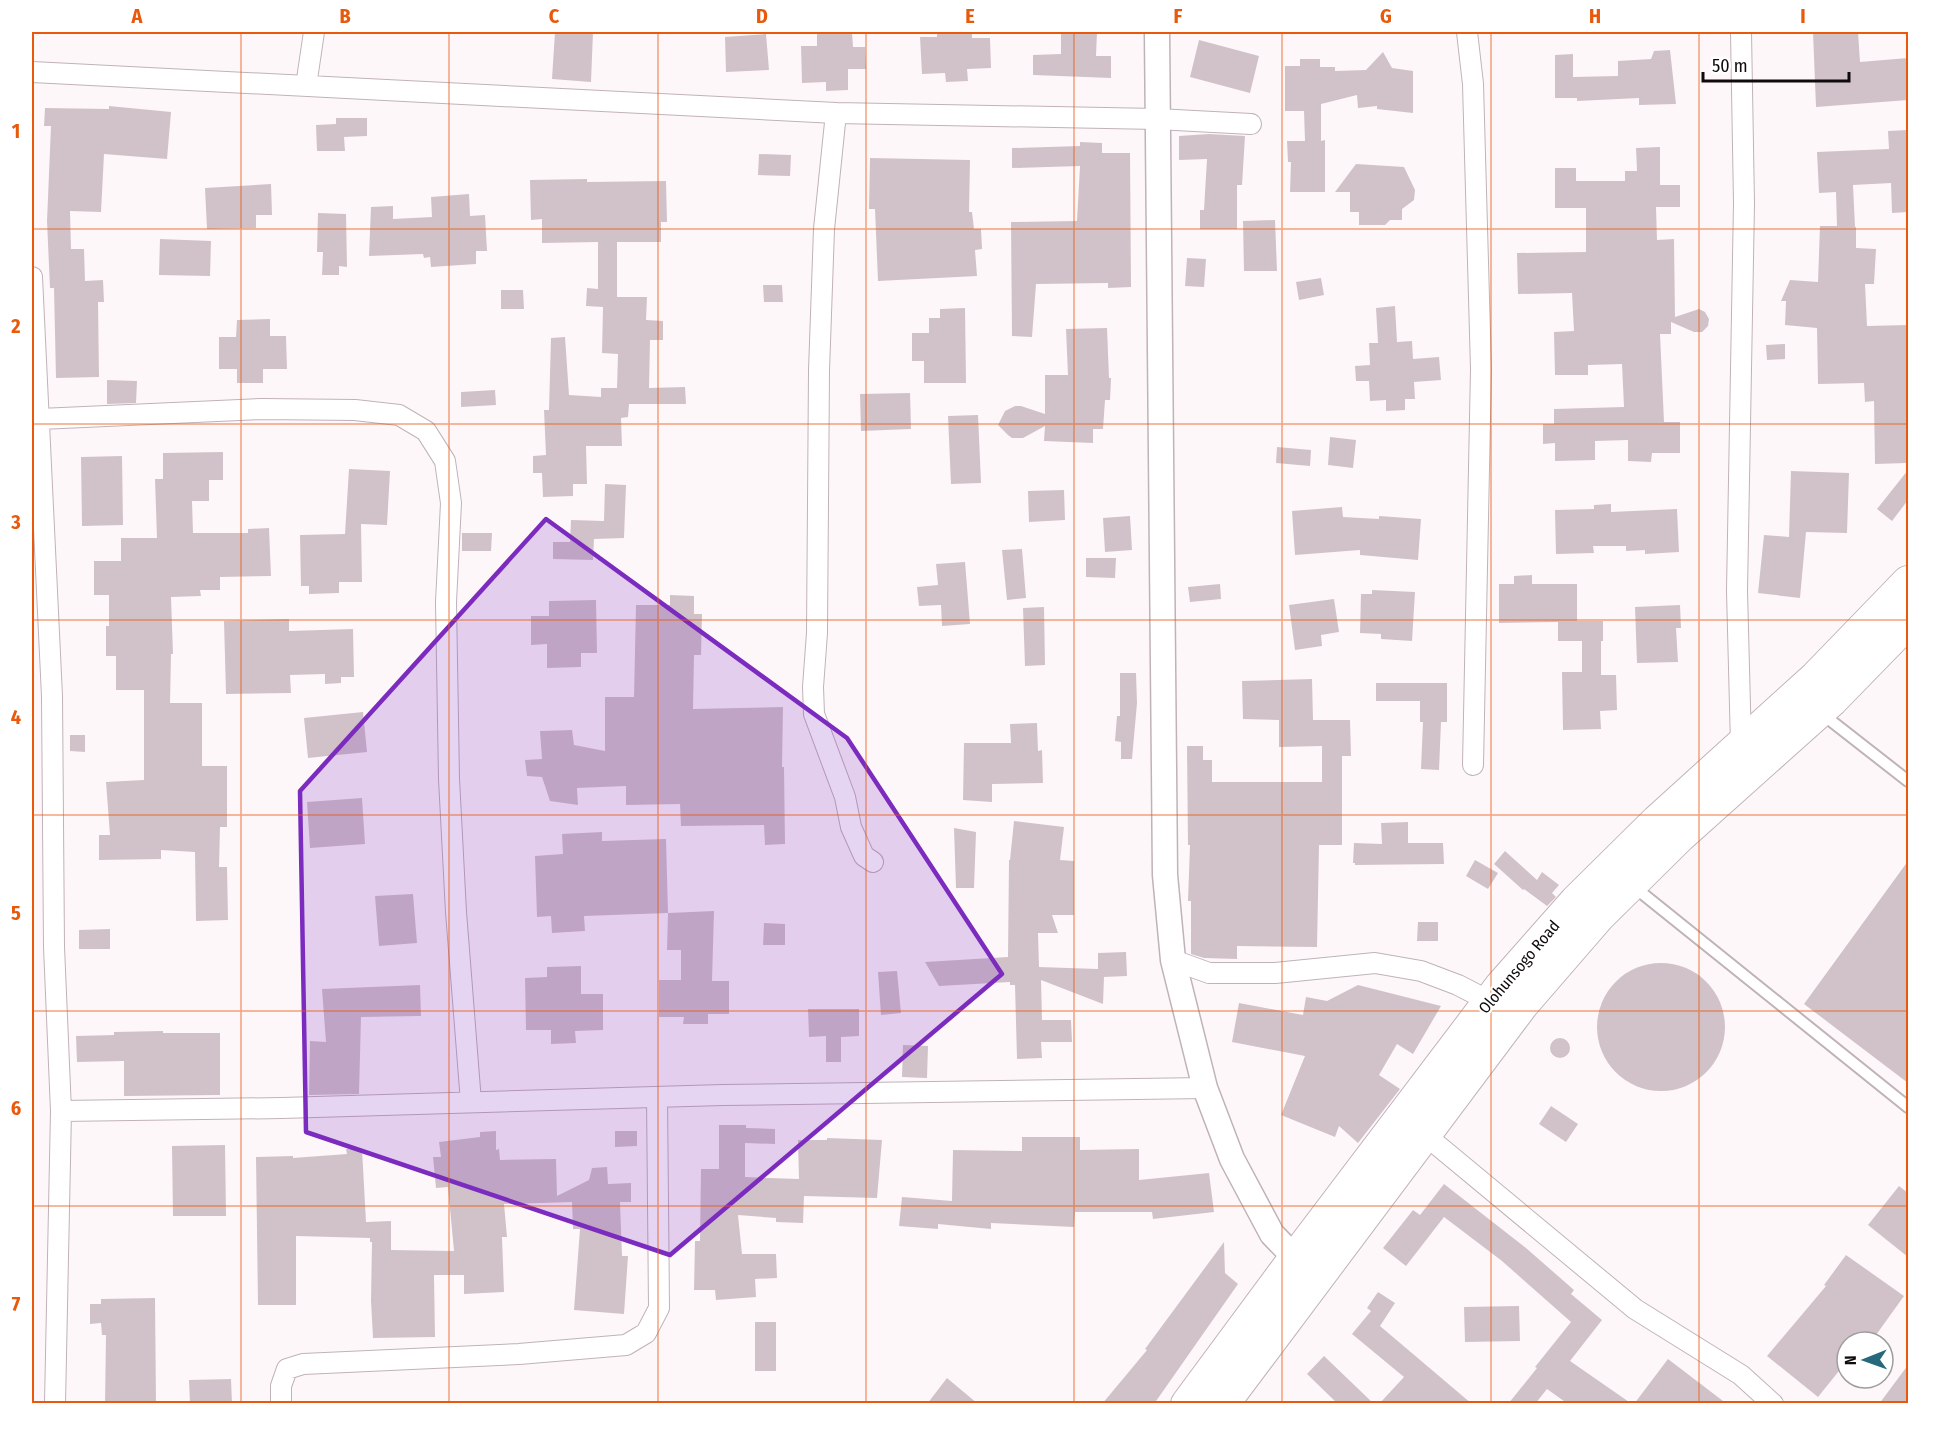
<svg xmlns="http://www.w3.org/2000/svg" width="1940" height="1435" font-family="'Fira Sans Condensed',sans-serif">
  <rect width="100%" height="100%" fill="#fef7fa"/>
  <!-- building -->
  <path fill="#d1c2c9" d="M555 32H593L591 82 552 79Z
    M852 32 853 47H865L866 69H848V90L826 91V82L802 83 801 46H817V33Z
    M937 32H972V38H990L991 68 967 69 968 81 946 82 945 73 922 74 920 37H937Z
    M1061 32H1097L1096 56H1111V78L1033 75V55L1061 54Z
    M1813 32H1858L1860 62 1908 58V100L1816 107Z
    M766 34 769 70 726 72 725 37Z
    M1199 40 1259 56 1250 93 1190 77Z
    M1670 50 1676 104 1639 105V98L1577 101V98H1555V55L1573 54V77L1618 76V61L1651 59 1654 51Z
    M1383 52 1392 68 1413 71V113L1377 109V106L1358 108 1357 95 1321 104V141L1325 140V192H1290L1291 162H1288L1287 141H1305L1304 111H1285V66H1300V59H1320V67H1335V71L1366 70Z
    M109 106 171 112 167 159 104 154 101 212 70 211 71 249H84L85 281 103 280 104 302H98L99 377 56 378 54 288H50L47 221 51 126H44L45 108 109 109Z
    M336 118H367V136L344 137 345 151H317L316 125 336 124Z
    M1908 130V212L1892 213 1891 183 1853 185 1855 227H1856V248L1876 249 1874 284H1865L1867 326 1908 325 1907 463 1875 464 1874 401 1865 402 1864 383 1818 384 1817 328 1785 325 1786 301H1781L1790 280 1818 282 1820 226H1837L1836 192 1819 193 1817 152 1889 149 1888 131Z
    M1209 134 1245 136 1242 185H1237V229H1200V210H1204L1207 159 1179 160V136Z
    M1080 142 1102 143V153H1130L1131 287 1108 288V283L1036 284 1032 337 1012 336 1011 222 1077 221 1080 166 1012 168V148L1080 146Z
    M1660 147V185H1680V207H1656L1657 240 1674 239 1675 317 1699 309 1705 312 1709 319 1708 326 1702 332H1694L1671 322V334H1660L1664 422H1680V453H1652L1651 462 1628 461V440L1595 441V460L1555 461V443L1543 444V424H1554V409L1624 407 1622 364 1588 365V375H1555L1554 332 1574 331 1572 293 1518 294 1517 253 1586 252V208H1555V168H1576V181H1625V171H1637L1636 148Z
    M759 154 791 155 790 176 758 175Z
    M870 158 970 160 969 212H972L974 229H981L982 249 975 250 977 276 878 281 875 209H869Z
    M1356 164 1404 167 1415 190 1414 200 1402 209V220H1390L1385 225H1359V212H1350V192H1335Z
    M587 179V182L666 181 667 222H661V242H617V297H647L646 320 663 321V340H650L649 388 685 387 686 404H629L628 417 621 418 622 446H586L587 484H573V496L543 497 542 473H533V456L546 455 544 410H549L551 338 565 337 569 395 601 397V388H617L618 354 602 353 603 307 586 306 587 288 598 289V242L542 243V219L531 220 530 180Z
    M271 184 272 215H256V228L207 229 205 188Z
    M469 194 470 216 485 215 487 251H476V264L431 267 430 257 424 258 423 254 369 256 371 207 393 206V219L432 217 431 197Z
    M318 213 346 214 347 267 339 266V275H322L323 252H317Z
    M1275 220 1277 271H1244L1243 221Z
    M160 239 211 241 210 276 159 275Z
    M1187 258 1206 259 1204 287 1185 286Z
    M1321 278 1324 295 1299 300 1296 282Z
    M763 285H782L783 302H764Z
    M501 290H523L524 309H501Z
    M1395 306 1397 342 1412 341 1413 359 1439 357 1441 380 1414 382 1415 399H1405V410L1386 411V400L1370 401 1369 381H1356L1355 366 1370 365 1369 343H1378L1376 308Z
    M965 308 966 383H924V361H912V333H929V318H940V309Z
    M270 319V336H286L287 369H263V383H237V369H219V337H236L237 320Z
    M1107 328 1109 378H1111L1110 400H1105L1103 429H1093V443L1044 441 1045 426 1023 438H1012L1008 435 998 425 1005 411 1015 406H1021L1045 414V375H1068L1066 329Z
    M1785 344V359L1767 360 1766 345Z
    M107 380 137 381 136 403 107 404Z
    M495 390 496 405 461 407V392Z
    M910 393 911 429 861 431 860 394Z
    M978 415 981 483 951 484 948 416Z
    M1330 437 1356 440 1353 468 1328 465Z
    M1277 447 1311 450 1310 466 1276 463Z
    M223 452V480H209V501H192L193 533H248V529L269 528 271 576 220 577V590H200L201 596 171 597 173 654H171L170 703H202V766H227V827H220L219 867H227L228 920 196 921 195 852 161 850V859L99 860V835H110L106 782 144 780V690H116V656H106V626H109V595H94V561H121V538H157L155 479H163V453Z
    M122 456 123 525 82 526 81 457Z
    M349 469 390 471 387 525 361 524 362 582H339V593L309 594V586H301L300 535 345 534Z
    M1908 470V500L1892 521 1877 509Z
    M1791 471 1849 473 1847 533 1806 532 1800 598 1758 593 1764 535 1789 537Z
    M605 484 626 485 624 538 594 539 593 560 553 559V542H570L571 520 604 521Z
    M1064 490 1065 520 1029 522 1028 491Z
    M1611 504V512L1677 509 1679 552 1645 554V550L1626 551V546H1593L1594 553 1556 554 1555 510 1594 509V505Z
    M1342 507 1343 517 1379 519V516L1421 519 1418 560 1360 555V550L1295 555 1292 511Z
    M1130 516 1132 550 1105 552 1103 518Z
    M462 533H492L491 551H462Z
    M1022 549 1026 598 1007 600 1002 550Z
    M1086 558H1116L1115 578 1086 577Z
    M965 562 970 624 942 626 941 605 919 606 917 587 938 585 936 564Z
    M1532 575V584H1577V621H1603V641H1601V675H1616L1617 710 1600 711 1601 729 1563 730 1562 672H1582V641H1558V622L1499 623V584H1514V576Z
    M1220 584 1221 599 1190 602 1188 587Z
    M1372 590 1415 592 1412 641 1381 639V634L1360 633 1361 594H1372Z
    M670 595 694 596V614H702L701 655H694L693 709 783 707 782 767H784L785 844 765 845 764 825 681 826 680 804 626 805V786L577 788 578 805 550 801 542 777 527 776 525 760 542 759 540 731 572 730 574 745 605 751V697H634L636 605H670Z
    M1334 599 1339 632 1321 635 1322 646 1295 650 1289 605Z
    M596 600 597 653H581V667L547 668V644L531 645V616H549V601Z
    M1680 605 1681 628H1676L1678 662 1637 663 1635 607Z
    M1044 607 1045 665 1025 666 1023 608Z
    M289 619V631L353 629 354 677H341V683L325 684V674L290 675 291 693 226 694 224 621Z
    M1120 673H1136L1137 703 1132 759H1121V742L1115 741 1117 716H1120Z
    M1312 679 1313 720H1350L1351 756H1342V845H1319L1317 947 1237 946V959L1204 958 1191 954V901H1188L1190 845H1188L1187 746H1203V760H1212V782H1322V746L1279 747V720L1243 719 1242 681Z
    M1376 683H1447V722H1441L1439 770 1421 769 1423 722H1420V701H1376Z
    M363 712 367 752 308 758 304 718Z
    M1037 723 1038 751 1042 750 1043 783 992 784V802L963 800 964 743H1011L1010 724Z
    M70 735H85V752L70 751Z
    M362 798 365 844 310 848 307 802Z
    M1014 821 1064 827 1060 860 1074 861V915H1052L1058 933H1038L1039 967 1098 969V953L1126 952 1127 976 1104 977 1103 1004 1041 980 1042 1020H1071L1072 1042H1041L1042 1058 1017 1059 1015 985H1010V982L939 986 925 962 1008 957 1009 860H1010Z
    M1408 822V843H1443L1444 864 1355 865V863H1353L1354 843 1382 844 1381 823Z
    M954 828 976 832 974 888H956Z
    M602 832V841L666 839 668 913 584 916 585 931 552 933 551 916 537 917 535 856 563 854 562 834Z
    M1505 851 1537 880 1542 872 1559 885 1552 893 1556 897 1547 906 1524 889 1523 890 1494 864Z
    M1475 860 1498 873 1488 889 1466 876Z
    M1908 861V1083L1804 1004Z
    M413 894 417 943 379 946 375 896Z
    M714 911 712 981H729V1014H708V1024H683L684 1017H659V980H681V950H667L668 913Z
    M1418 922H1438V941H1417Z
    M764 923 785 924V945H763Z
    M110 929V949H79V930Z
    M1597 1027a64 64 0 1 1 128 0a64 64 0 1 1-128 0Z
    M581 966V994H603V1030L575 1031 576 1043 551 1044V1030H526L525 978 547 977V967Z
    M897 971 901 1013 881 1015 878 972Z
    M420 985 421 1016 361 1017 359 1094 309 1095 310 1041 326 1042 322 989Z
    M1358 985 1441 1006 1413 1054 1397 1044 1379 1075 1400 1089 1358 1143 1339 1126 1335 1137 1281 1115 1305 1056 1232 1042 1239 1003 1303 1015 1306 997 1327 1001Z
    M808 1009H859V1036L841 1037V1062H826V1036L809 1037Z
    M163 1031V1033H220V1095L124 1096V1061L77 1062 76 1036 114 1035V1032Z
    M1550 1048a10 10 0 1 1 20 0a10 10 0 1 1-20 0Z
    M903 1045 928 1046 927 1078 902 1077Z
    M1551 1106 1578 1124 1566 1142 1539 1124Z
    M719 1125H746V1128L775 1129V1144L745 1143V1177L799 1179 798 1140H827V1138L882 1140 877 1198 804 1196 803 1223 776 1222V1218L738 1215 742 1254H776L777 1278 755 1279 756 1297 716 1300 715 1290H694L695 1241H700L701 1169H719Z
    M496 1131V1150L499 1149 500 1160 556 1159 557 1196 589 1180 592 1168 607 1167 608 1184 631 1183V1202H620L622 1256H628L624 1314 574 1310 580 1229H573L572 1202 504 1204 507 1237H502L504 1292 464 1294V1275H434L435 1337 373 1338 371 1301 372 1242H370V1238L296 1236V1305H258L256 1157 293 1156V1158L347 1154 346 1149H362L366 1222 391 1221V1250L454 1251 448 1187 436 1188 433 1157H441L439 1142 480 1137V1132Z
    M615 1131H637V1146L615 1147Z
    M1022 1137H1080V1150L1139 1149V1180L1209 1173 1214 1212 1153 1219 1152 1212H1075L1074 1227 991 1223V1229L938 1224V1229L899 1226 902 1197 952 1201 953 1150 1022 1151Z
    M225 1145 226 1216H173L172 1146Z
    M1444 1184 1526 1248 1574 1290 1571 1294 1602 1320 1570 1361 1632 1404H1568L1547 1389 1535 1404H1508L1537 1368 1535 1367 1571 1322 1502 1261 1444 1217 1406 1266 1383 1248 1413 1210 1420 1215Z
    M1899 1186 1908 1193V1257L1868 1225Z
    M1224 1242 1225 1273 1238 1284 1154 1404H1102L1147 1350 1145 1349Z
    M1846 1255 1904 1296 1871 1342H1847V1361L1818 1397 1767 1356 1826 1286 1824 1285Z
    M1378 1292 1395 1303 1380 1326 1472 1404H1379L1404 1377 1352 1334 1371 1311 1367 1308Z
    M155 1298 156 1404H105L106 1335H102L101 1323 90 1324V1304H101V1299Z
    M1519 1306 1520 1341 1465 1342 1464 1307Z
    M755 1322H776V1371H755Z
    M1324 1356 1374 1404H1338L1307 1374Z
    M1668 1359 1727 1404H1634Z
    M1908 1365V1404H1879Z
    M947 1378 978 1404H927Z
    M231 1379 232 1404H190L189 1380Z"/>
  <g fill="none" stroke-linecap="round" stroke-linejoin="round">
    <!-- service casing -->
    <g stroke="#c0b2b9" stroke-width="14">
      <path id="service" d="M1821 713 1908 781
        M1633 886 1908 1107"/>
    </g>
    <!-- minor casing -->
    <g stroke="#c0b2b9" stroke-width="22">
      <path id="minor" d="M1467 32 1473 84 1481 369 1473 765
        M32 72 836 113 1157 119 1251 124
        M306 86 314 32
        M836 113 824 229 819 371 817 633 813 687 814 714 845 797 851 827 864 856 873 862
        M32 277 52 696 54 947 61 1111 55 1404
        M40 419 262 409 355 410 399 415 426 431 445 461 451 503 446 602 449 779 456 912 471 1102
        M1741 745 1737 591 1744 203 1741 32
        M1173 960 1209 973H1275L1375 963 1421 971 1458 985 1489 1001
        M61 1111 282 1108 723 1095 1205 1088
        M1424 1134 1635 1309 1741 1375 1773 1404
        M281 1404V1386L287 1369 303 1364 519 1354 626 1345 646 1333 659 1308 657 1097"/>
    </g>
    <!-- tertiary casing -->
    <g stroke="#c0b2b9" stroke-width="27">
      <path id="tertiary" d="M1157 32 1165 875 1173 960 1205 1088 1232 1159 1272 1234 1305 1268"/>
    </g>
    <!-- primary casing -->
    <g stroke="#c0b2b9" stroke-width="34">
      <path id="primary" d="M1187 1404 1295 1258 1501 986 1576 901 1657 821 1816 677 1908 582
        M1223 1404 1522 1005 1599 916 1680 836 1832 700 1908 622"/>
    </g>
    <!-- service -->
    <use href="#service" stroke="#fff" stroke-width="10"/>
    <!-- minor -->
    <use href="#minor" stroke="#fff" stroke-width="20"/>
    <!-- tertiary -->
    <use href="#tertiary" stroke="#fff" stroke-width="24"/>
    <!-- primary -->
    <use href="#primary" stroke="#fff" stroke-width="32"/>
  </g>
  <!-- marked area -->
  <path fill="#7b2cbf" fill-opacity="0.2" stroke="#7b2cbf" stroke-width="4.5" stroke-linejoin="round" d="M546 519 847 738 1002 974 670 1255 306 1132 300 791Z"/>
  <!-- grid -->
  <path fill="none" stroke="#e8590c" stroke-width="1.5" stroke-opacity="0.55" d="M241 32V1404M449 32V1404M658 32V1404M866 32V1404M1074 32V1404M1282 32V1404M1491 32V1404M1699 32V1404M32 229H1908M32 424H1908M32 620H1908M32 815H1908M32 1011H1908M32 1206H1908"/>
  <g text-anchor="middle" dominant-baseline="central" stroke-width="4.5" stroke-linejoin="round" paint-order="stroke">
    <!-- street labels -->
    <g font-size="16" fill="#0f0a0c" stroke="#fff">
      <text transform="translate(1519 967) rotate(-50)">Olohunsogo Road</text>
    </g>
  </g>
  <!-- border -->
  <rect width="1940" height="1435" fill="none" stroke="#ffffff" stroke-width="66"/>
  <!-- north arrow -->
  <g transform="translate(1865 1360) rotate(269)"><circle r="28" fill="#ffffff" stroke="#9f9d9e" stroke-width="1.5"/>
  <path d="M0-4.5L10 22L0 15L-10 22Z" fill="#27697c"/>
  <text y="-9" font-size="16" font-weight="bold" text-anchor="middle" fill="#0f0a0c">N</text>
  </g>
  <!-- scale -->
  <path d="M1703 72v9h146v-9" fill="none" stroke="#0f0a0c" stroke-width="3"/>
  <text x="1712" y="72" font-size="18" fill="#0f0a0c" stroke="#ffffff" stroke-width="4.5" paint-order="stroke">50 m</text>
  <rect x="33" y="33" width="1874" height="1369" fill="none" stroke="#e8590c" stroke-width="2"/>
  <g font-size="20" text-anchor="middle" font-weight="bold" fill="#e8590c">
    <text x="137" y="23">A</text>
    <text x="345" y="23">B</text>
    <text x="554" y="23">C</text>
    <text x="762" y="23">D</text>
    <text x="970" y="23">E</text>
    <text x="1178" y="23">F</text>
    <text x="1386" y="23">G</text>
    <text x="1595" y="23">H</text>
    <text x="1803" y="23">I</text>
    <text x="16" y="138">1</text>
    <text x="16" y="333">2</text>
    <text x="16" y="529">3</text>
    <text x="16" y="724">4</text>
    <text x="16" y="920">5</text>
    <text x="16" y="1115">6</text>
    <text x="16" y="1311">7</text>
  </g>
</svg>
